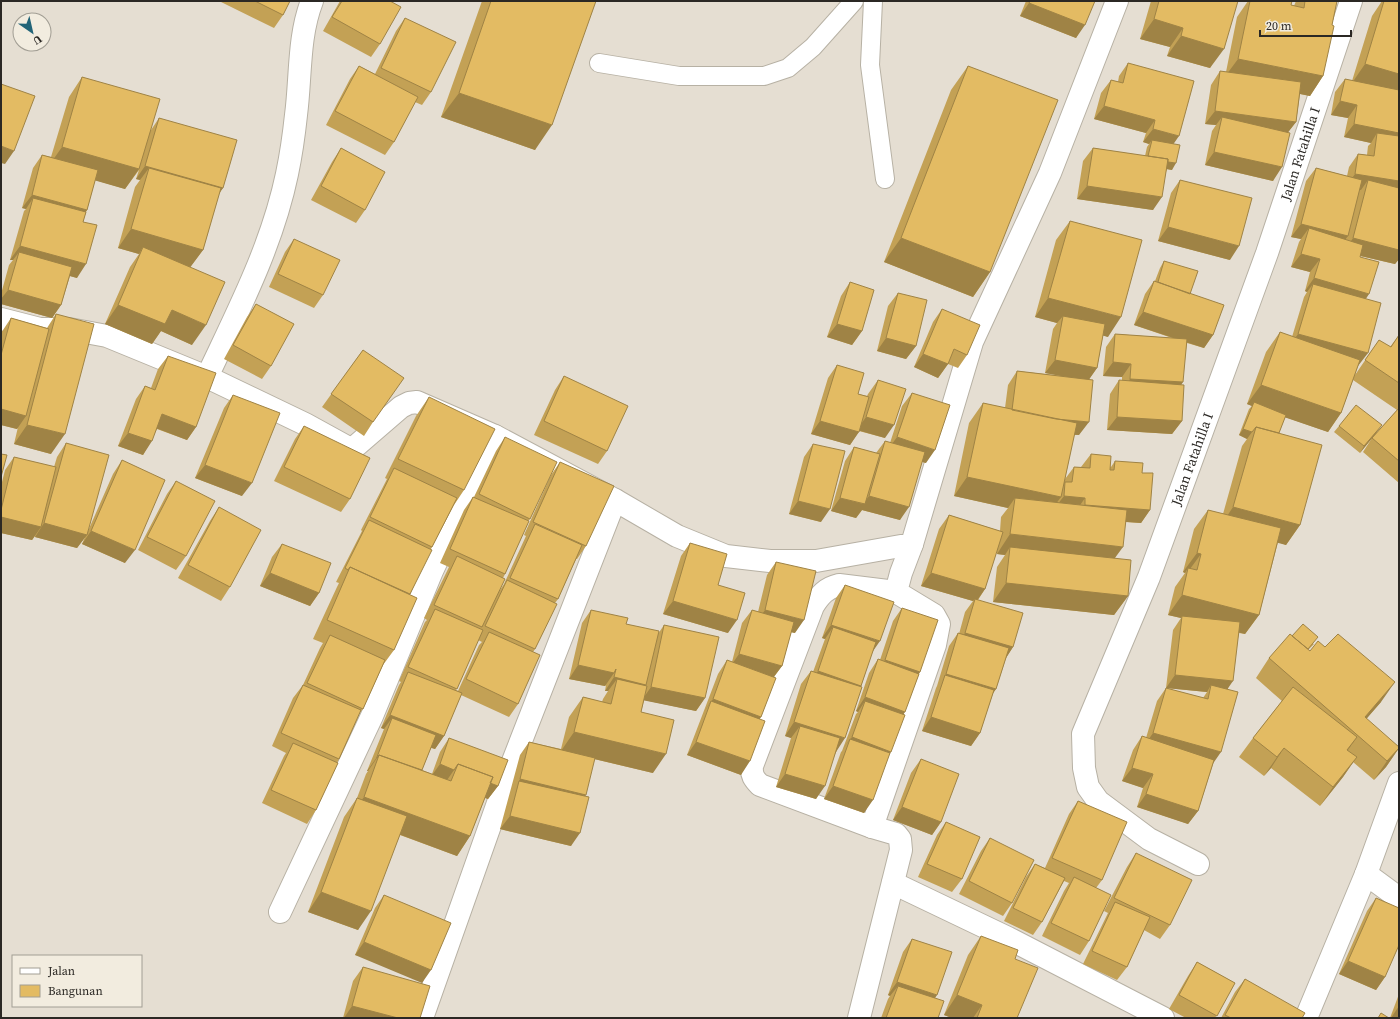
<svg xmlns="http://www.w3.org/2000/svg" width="1400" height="1019" font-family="'Source Serif 4',serif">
  <rect width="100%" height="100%" fill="#e5ded2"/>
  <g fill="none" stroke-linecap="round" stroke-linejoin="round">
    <!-- lane casing -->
    <g stroke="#b7b1a4" stroke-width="20">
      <path id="lane" d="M873 1 870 65 885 179
        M599 63 679 76H764L788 68 813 47 854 1"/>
    </g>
    <!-- street casing -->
    <g stroke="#b7b1a4" stroke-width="24">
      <g id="street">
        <path d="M1 319 40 329H69L107 336 207 377 305 424 345 446 352 448 357 445 401 407 409 403 417 402 495 436 615 500 677 536 726 556 770 561H816L912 544 972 342 1050 173 1117 1"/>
        <path d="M207 377C238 311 272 246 287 174 291 155 294 134 296 115 301 77 298 37 312 1"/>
        <path d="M872 827 935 645 939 624 934 615 896 592 901 573 912 544"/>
        <path id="s1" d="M1198 864 1149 839 1098 801 1088 787 1084 768 1083 734 1149 577 1267 253 1351 1"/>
        <path d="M1366 874 1399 898"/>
        <path d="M893 883 1008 938 1163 1018"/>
        <path d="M280 912 372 716 432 571 495 436"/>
        <path d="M422 1018 510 769 615 500"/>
        <path d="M859 1018 901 850 900 839 896 834 872 827 760 785C754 779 751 775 752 766L813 606C820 595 826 588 839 585L896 592"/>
        <path d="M1306 1018 1366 874 1399 783"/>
      </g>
    </g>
    <!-- lane -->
    <use href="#lane" stroke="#fff" stroke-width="18"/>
    <!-- street -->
    <use href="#street" stroke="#fff" stroke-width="22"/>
  </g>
  <!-- wall -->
  <path fill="#c3a155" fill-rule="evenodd" d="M219 1H290L283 15 274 28Z
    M340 1H390L380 44 371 57 323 31Z
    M482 1H596L535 150 441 117Z
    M1026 1H1095L1076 38 1020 16Z
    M1151 1H1238L1210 68 1167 56 1170 47 1140 39Z
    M1248 1H1292L1291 5 1294 6 1296 1H1337L1332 25 1323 76 1310 96 1300 94 1296 122 1288 132 1273 181 1205 165 1212 131 1216 125 1205 124 1211 85 1220 71 1226 72 1237 17Z
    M1382 1H1399V259L1395 264 1360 256 1366 299 1358 366 1355 375 1379 340 1390 347 1399 335V483L1363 452 1372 438 1397 410 1353 380 1341 413 1328 432 1285 417 1279 433 1300 525 1286 545 1278 542 1259 615 1245 634 1239 633 1213 764 1198 811 1188 824 1137 807 1143 788 1122 781 1133 750 1142 736 1146 738 1157 701 1166 688 1203 698 1207 692 1166 688 1173 630 1181 618 1168 615 1175 587 1185 573 1183 572 1194 529 1208 510 1223 514 1242 446 1247 439 1239 435 1249 409 1252 406 1247 404 1266 352 1280 332 1292 337 1304 297 1307 292 1305 291 1310 272 1291 267 1299 242 1301 239 1291 237 1306 181 1316 168 1347 176 1349 167 1358 154 1367 155 1368 146 1371 143 1344 137 1348 118 1331 115 1335 92 1345 79 1352 81 1372 16Z
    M405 18 431 92 422 105 415 102 394 142 385 155 326 125 350 79 359 66 375 74 396 31Z
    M1128 63 1173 144 1172 170 1167 169 1153 210 1077 199 1083 161 1093 148 1145 156 1147 147 1149 144 1143 142 1146 133 1094 119 1101 93 1111 80 1118 82 1119 76Z
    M968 66 990 272 973 297 884 262 951 90Z
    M82 77 151 130 159 118 223 188 219 193 203 250 190 267 192 345 161 331 152 344 105 324 130 267 139 254 118 248 135 187 140 180 136 179 139 170 125 189 95 180 87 210 86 212 83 222 77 278 70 276 61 305 52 318 1 304V294L9 265 13 260H10L24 211 26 209 22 208 33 168 42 155 51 157 69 97Z
    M341 148 365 210 356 223 311 200 332 162Z
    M1180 180 1230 260 1158 241 1171 193Z
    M1070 221 1108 337 1103 335 1097 368 1089 379 1079 435H1074L1065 479 1074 467H1081L1091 454 1111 467 1115 461 1142 473 1150 510 1141 523 1125 522 1115 558 1128 596 1114 615 993 602 997 567 1005 555 997 554V550L985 589 978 600 1013 647 1006 658 996 689 993 693 980 733 971 746 922 731 936 688 937 686 949 646 958 633 959 634 965 612 973 601 921 586 939 529 949 515 1000 531 1001 517 1008 508 954 496 969 423 983 403 1005 408 1008 385 1017 371 1063 376 1045 373 1053 329 1057 323 1035 317 1056 240Z
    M294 239 323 295 314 308 269 287 285 252Z
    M1164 261 1190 294 1213 335 1204 348 1187 343 1181 385 1182 421 1172 434 1107 430 1110 394 1119 380 1122 381V377L1103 376 1106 347 1115 334 1172 338 1134 325 1145 294 1154 281H1155L1160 268Z
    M850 282 862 331 852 345 827 337 841 296Z
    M898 293 916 346 906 359 877 351 888 306Z
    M256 304 271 366 262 379 224 359 247 317Z
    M942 309 967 355 958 368 948 364 938 378 914 367 933 322Z
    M56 314 51 454 14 444 18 427 17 429 1 425V333L11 318 47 328Z
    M363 350 373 422 364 436 322 407Z
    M168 356 196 427 187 440 157 429 143 455 118 446 136 399 145 386 151 388 158 369Z
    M837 365 858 394 867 396 868 394 878 380 885 438 859 431 850 445 811 434 828 378Z
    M564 376 607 451 598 464 534 435 555 390Z
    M912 393 926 463 922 462 900 520 862 510 856 518 831 511 845 461 854 447 876 453 885 441 890 443 902 406Z
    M233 395 242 496 195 478 224 408Z
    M429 397 464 490 454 505 431 549 410 594 394 650 383 665 363 709 360 712 339 759 337 763 316 810 307 824 262 803 284 756 286 753 272 746 293 698 303 685 320 648 323 643 313 639 337 587 339 583 336 582 362 531 361 530 387 479 385 478 416 416Z
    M304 426 350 499 341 512 274 481 295 439Z
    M1339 426 1377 432 1360 453 1334 432Z
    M505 437 530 519 528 521 505 574 503 578 498 593 504 584 526 536 524 535 551 475 560 462 586 546 577 559H576L558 599 555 603 535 649 533 652 518 704 509 717 461 695 444 736 435 749 431 748 422 770 432 774 440 752 449 738 498 786 488 799 485 798 470 836 457 856 400 835 358 930 308 912 344 817 357 798 366 774 368 771H367L384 729 381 728 399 685 401 682 399 681 425 622 427 620 424 618 449 567 440 563 464 510 473 497H474L496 451ZM478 640 482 642 479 645 458 691 456 690Z
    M66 443 88 531 113 474 122 460 125 563 82 544 85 537 77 548 35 537V536L32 540 1 533V486L5 470 14 457 54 467 57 457Z
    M813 444 821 522 789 514 804 457Z
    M176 481 186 556 176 570 138 550 167 494Z
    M219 507 230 587 221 601 178 578 210 521Z
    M690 543 718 585 728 633 663 614 681 556Z
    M282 544 319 593 310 606 260 586 272 557Z
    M776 562 795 633 791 632 782 666 774 677 741 775 687 755 718 674 727 660 732 662 742 623 752 610 758 612 767 575Z
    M845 585 872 653 861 686 836 752 816 799 776 787 791 738 785 736 801 684 811 671 813 672 825 639 822 638 836 598Z
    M902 608 920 672 919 674 903 715 890 753 864 813 824 799 841 752 842 751 856 714 858 712 856 711 869 673 878 659 880 660 893 621Z
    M591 610 626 624 658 634 664 625 705 698 696 711 644 700 641 712 653 773 594 759 585 796 571 846 500 829 520 755 529 742 561 749 569 717 583 697 602 702 603 699 608 691H605L606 685 605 686 569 679 582 623Z
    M1292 636 1314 644 1308 650 1381 702 1366 719 1399 748 1386 767 1374 780 1353 762 1343 777 1320 806 1271 768 1264 776 1239 757 1253 738 1282 701 1256 678 1269 658Z
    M921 759 941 822 932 835 893 820 911 773Z
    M1078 801 1102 880 1096 888 1089 941 1080 955 1042 936 1064 891 1069 883 1064 881 1042 922 1033 935 1004 921 1026 877 1035 864 1045 868 1069 814Z
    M946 822 962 879 952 892 918 877 937 835Z
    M990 838 1012 903 1003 916 959 894 981 851Z
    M1136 853 1170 925 1160 939 1144 930 1127 967 1117 980 1083 964 1108 913 1104 911 1127 867Z
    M384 895 431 970 355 955 375 908Z
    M1376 898 1385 977 1376 990 1339 974 1367 911Z
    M981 936 1015 959 1017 1018H952L944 1015 968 955Z
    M912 939 935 998 938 1018H881L888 999 890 996 888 995 903 952Z
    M1197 962 1235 983 1215 1018H1186L1169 1009 1188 976Z
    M363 967 420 1018H343L353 981Z
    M1245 979 1302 1018H1221L1235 992Z
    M1399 994V1018H1390Z"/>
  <!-- shaded-wall -->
  <path fill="#9f8345" d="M1029 3 1085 25 1076 38 1020 16Z
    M1154 19 1183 28 1170 47 1140 39Z
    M1181 36 1224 49 1210 68 1167 56Z
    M1238 59 1323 76 1310 96 1224 78Z
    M1365 64 1399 74V97L1352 83Z
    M459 93 552 125 535 150 441 117Z
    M1340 101 1357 105 1348 118 1331 115Z
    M1104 106 1155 120 1146 133 1094 119Z
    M1215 111 1296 122 1286 135 1222 117 1216 125 1205 124Z
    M1354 124 1399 133V148L1377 133 1371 143 1344 137Z
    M1153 129 1179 136 1170 149 1152 140 1149 144 1143 142Z
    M1 146 14 151 5 164 1 163Z
    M62 147 139 169 125 189 48 167Z
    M1214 152 1282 167 1273 181 1205 165Z
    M1148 158 1176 163 1172 170 1143 165Z
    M145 166 223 188 214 201 149 168 140 180 136 179Z
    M1355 174 1399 181V196L1368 180 1361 190 1345 188Z
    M1087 186 1162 197 1153 210 1077 199Z
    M32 195 87 210 78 223 33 198 26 209 22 208Z
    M1301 224 1348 236 1338 249 1309 228 1301 239 1291 237Z
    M1168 227 1239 246 1230 260 1158 241Z
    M131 229 203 250 189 269 143 247 139 254 118 248Z
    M901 238 990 272 973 297 884 262Z
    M1353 238 1399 250V259L1395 264 1344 252Z
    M20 246 86 264 77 278 16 261 19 252 13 260H10Z
    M1301 254 1320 259 1310 272 1291 267Z
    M1314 278 1369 294 1360 308 1313 284 1307 292 1305 291Z
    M8 290 61 305 52 318 1 304V299Z
    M1048 298 1121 317 1108 337 1061 324 1063 316 1057 323 1035 317Z
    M118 305 172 310 206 325 192 345 161 331 152 344 105 324Z
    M1143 312 1213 335 1204 348 1134 325Z
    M837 324 862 331 852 345 827 337Z
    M1298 334 1368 353 1358 366 1289 347Z
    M886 338 916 346 906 359 877 351Z
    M923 354 948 364 938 378 914 367Z
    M1055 360 1097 368 1088 381 1045 373Z
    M1113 362 1131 364 1122 377 1103 376Z
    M1130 379 1183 382 1174 396 1120 392Z
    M1261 385 1341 413 1328 432 1252 406 1254 402 1252 406 1247 404Z
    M1 409 26 416 17 429 1 425Z
    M162 414 196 427 187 440 153 427Z
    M1012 414 1089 422 1079 435 1002 428Z
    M866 417 894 425 885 438 857 430Z
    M1117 417 1182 421 1172 434 1107 430Z
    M820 421 859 432 850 445 811 434Z
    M27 425 65 434 51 454 14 444Z
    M1382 425 1377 432 1360 453 1364 446Z
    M1243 429 1252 432 1247 439 1239 435Z
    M128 433 152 441 143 455 118 446Z
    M897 437 935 450 926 463 887 451Z
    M205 465 252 483 242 496 195 478Z
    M967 477 1061 497 1047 516 1015 498 1008 508 954 496Z
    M869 496 909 507 900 520 862 510 856 518 831 511 840 498 863 504Z
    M1064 496 1085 498 1076 511 1054 509Z
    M798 501 830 509 821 522 789 514Z
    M1085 505 1150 510 1141 523 1075 518Z
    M1233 507 1300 525 1286 545 1220 527Z
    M1 517 41 527 32 540 1 533Z
    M44 523 87 535 77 548 35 537Z
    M91 531 135 550 125 563 82 544Z
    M1010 534 1123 547 1109 566 1010 547 1005 555 997 554Z
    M1197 553 1201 554 1187 573 1188 568 1185 573 1183 572Z
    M270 573 319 593 310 606 260 586Z
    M931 573 985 589 976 602 975 599 973 601 921 586Z
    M1006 583 1128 596 1114 615 993 602Z
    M1182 595 1259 615 1245 634 1182 618V616L1181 618 1168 615Z
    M673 601 737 620 728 633 663 614Z
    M765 610 804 620 795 633 755 624Z
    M831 625 880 641 871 654 833 627 825 639 822 638Z
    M965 633 1013 647 1004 661 955 646Z
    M739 654 782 666 772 679 730 667Z
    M885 660 920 672 911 685 876 673Z
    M578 665 614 673 605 686 569 679Z
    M818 671 861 686 852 699 809 684Z
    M946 674 996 689 987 702 945 676Z
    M1175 675 1233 681 1224 694 1211 685 1207 692 1166 688Z
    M614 677 646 685 637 698 617 679 608 691H605Z
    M1395 682 1381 702 1355 732 1365 717Z
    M651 687 705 698 696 711 642 700Z
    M865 697 905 712 896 725 865 701 858 712 856 711Z
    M713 699 761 717 752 730 711 701 704 712Z
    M390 715 444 736 435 749 387 731 392 718 384 729 381 728Z
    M931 717 980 733 971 746 922 731Z
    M794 722 845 738 836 752 796 739 800 726 791 738 785 736Z
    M574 732 666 754 653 773 561 751Z
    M1153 733 1221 752 1212 765 1144 746Z
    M852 737 891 752 882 765 850 739 842 750Z
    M1357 737 1343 757 1347 750Z
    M696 742 750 761 741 775 687 755Z
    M1284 748 1271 768 1264 776 1277 757Z
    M1399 748 1386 767 1374 780 1387 761Z
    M377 757V758L368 771H367Z
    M1357 757 1343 777 1320 806 1333 787Z
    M440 764 454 770 445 783 430 778Z
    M1132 768 1153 774 1143 788 1122 781Z
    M456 770 498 786 488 799 449 784 451 781Z
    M785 774 825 786 816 799 776 787Z
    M520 779 586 795 576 808 519 781Z
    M833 786 873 800 864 813 824 799Z
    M1146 794 1198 811 1188 824 1137 807Z
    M364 797 470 836 457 856 350 816Z
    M902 807 941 822 932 835 893 820Z
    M510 816 580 833 571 846 500 829Z
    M321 892 371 911 358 930 308 912Z
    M364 942 431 970 422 983 355 955Z
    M1348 961 1385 977 1376 990 1339 974Z
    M897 982 937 995 928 1009 898 986 890 996 888 995Z
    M957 995 982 1005 973 1018H952L944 1015Z
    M352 1006 398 1018H344Z
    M1399 1006V1018H1391Z"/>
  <!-- building -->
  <path fill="#e3bb63" stroke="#9f8345" d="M255 1H290L283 15Z
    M342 1H390L401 7 380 44 332 17Z
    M491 1H596L552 125 459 93Z
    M1030 1H1095L1085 25 1029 3Z
    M1159 1H1238L1224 49 1181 36 1183 28 1154 19Z
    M1250 1H1292L1291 5 1304 8 1305 1H1337L1332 25 1334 26 1323 76 1238 59Z
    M1384 1H1399V74L1365 64Z
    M405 18 456 42 431 92 381 68Z
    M1128 63 1194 81 1179 136 1153 129 1155 120 1104 106 1111 80 1123 83Z
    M359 66 418 97 394 142 335 111Z
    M968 66 1058 100 990 272 901 238Z
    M1220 71 1301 82 1296 122 1215 111Z
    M82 77 160 99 139 169 62 147Z
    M1345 79 1399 90V133L1354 124 1357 105 1340 101Z
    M1 84 35 96 14 151 1 146Z
    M1222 117 1290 133 1282 167 1214 152Z
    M159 118 237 140 223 188 145 166Z
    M1377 133 1399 136V181L1355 174 1358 154 1374 156Z
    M1152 140 1180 145 1176 163 1168 162V159L1148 156Z
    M341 148 385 172 365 210 321 186Z
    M1093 148 1168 159 1162 197 1087 186Z
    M42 155 98 170 87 210 32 195Z
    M149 168 221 188 203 250 131 229Z
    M1316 168 1362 180 1348 236 1301 224Z
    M1180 180 1252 198 1239 246 1168 227Z
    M1368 180 1399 188V250L1353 238Z
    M33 198 86 212 83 222 97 225 86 264 20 246Z
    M1070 221 1142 240 1121 317 1048 298Z
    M1309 228 1363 245 1360 257 1379 262 1369 294 1314 278 1320 259 1301 254Z
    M294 239 340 260 323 295 278 274Z
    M143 247 225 282 206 325 172 310 165 324 118 305Z
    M19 252 72 267 61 305 8 290Z
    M1164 261 1198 271 1190 294 1158 282Z
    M1154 281 1224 305 1213 335 1143 312Z
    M850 282 874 290 862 331 837 324Z
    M1313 284 1381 303 1368 353 1298 334Z
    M898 293 927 300 916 346 886 338Z
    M256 304 294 324 271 366 233 345Z
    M942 309 980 325 967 355 954 349 948 364 923 354Z
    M56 314 94 324 65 434 27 425Z
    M1063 316 1105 324 1097 368 1055 360Z
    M11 318 49 329 26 416 1 409V355Z
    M1280 332 1360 360 1341 413 1261 385Z
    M1115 334 1187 339 1183 382 1130 379 1131 364 1113 362Z
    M1399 335V383L1365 360 1379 340 1391 347Z
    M363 350 404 378 373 422 331 394Z
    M168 356 216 373 196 427 162 414 152 441 128 433 145 386 155 390Z
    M837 365 864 373 858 394 869 397 859 432 820 421Z
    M1017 371 1093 380 1089 422 1056 419 1012 410Z
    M564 376 628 406 607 451 544 421Z
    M878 380 906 389 894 425 866 417Z
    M1119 380 1184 385 1182 421 1117 417Z
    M912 393 950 405 935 450 897 437Z
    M233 395 280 413 252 483 205 465Z
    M429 397 495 429 464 490 398 459Z
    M1254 402 1286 415 1279 433 1256 427 1252 432 1243 429Z
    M983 403 1077 423 1061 497 967 477Z
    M1356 405 1382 425 1364 446 1339 426Z
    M1399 408V461L1372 438Z
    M304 426 370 458 350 499 284 467Z
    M1256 427 1322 445 1300 525 1233 507Z
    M505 437 557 462 530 519 479 494Z
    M885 441 925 452 909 507 869 496Z
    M66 443 109 455 87 535 44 523Z
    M813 444 845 451 830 509 798 501Z
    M854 447 880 454 865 504 840 498Z
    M1 454 7 455 1 477Z
    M1091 454 1111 456 1110 470H1114L1115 461 1143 463 1142 473H1153L1150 510 1085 505V498L1064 496 1065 482H1072L1074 467 1090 468Z
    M14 457 56 467 41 527 1 517V510Z
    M122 460 165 480 135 550 91 531Z
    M560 462 614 486 586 546 533 522Z
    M394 468 457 498 432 547 370 517Z
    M176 481 215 501 186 556 147 537Z
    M473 497 529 521 505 574 450 549Z
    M1015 498 1127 510 1123 547 1010 534Z
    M219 507 261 530 230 587 188 565Z
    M1208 510 1281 528 1259 615 1182 595 1188 568 1197 570 1201 554 1197 553Z
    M949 515 1003 532 985 589 931 573Z
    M369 520 432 550 410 594 350 567 348 570 345 568Z
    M535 524 582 545 558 599 510 578Z
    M690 543 727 554 718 585 745 593 737 620 673 601Z
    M282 544 331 563 319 593 270 573Z
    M1010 547 1131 560 1128 596 1006 583Z
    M457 556 505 579 482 627 434 605Z
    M776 562 816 571 804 620 765 610Z
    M350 567 417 598 394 650 327 620Z
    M507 580 557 604 535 649 485 626Z
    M845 585 894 602 880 641 831 625Z
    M975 599 1023 613 1013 647 965 633Z
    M902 608 938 620 920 672 885 660Z
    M435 609 483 630 457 689 408 667Z
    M591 610 628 618 626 624 659 631 646 685 614 677 616 669 614 673 578 665Z
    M752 610 794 622 782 666 739 654Z
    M1182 616 1240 622 1233 681 1175 675Z
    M1303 624 1318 637 1308 649 1292 636Z
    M664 625 719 637 705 698 651 687Z
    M833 627 876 642 861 686 818 671Z
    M489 632 540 655 518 704 466 679Z
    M958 633 1009 648 996 689 946 674Z
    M1290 634 1310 651 1318 641 1325 647 1338 634 1395 682 1365 717 1399 747V748L1387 761 1269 658Z
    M330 635 385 660 363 709 307 683Z
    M878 659 919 674 905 712 865 697Z
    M727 660 776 678 761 717 713 699Z
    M811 671 862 687 845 738 794 722Z
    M408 672 462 693 444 736 390 715Z
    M945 675 994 690 980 733 931 717Z
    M617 679 647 686 641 712 674 720 666 754 574 732 583 697 611 704Z
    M303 685 361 710 339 759 281 733Z
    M1211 685 1238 692 1221 752 1153 733 1166 688 1208 699Z
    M1293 687 1357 737 1347 750 1357 757 1333 787 1284 748 1277 757 1253 738Z
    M711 701 765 721 750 761 696 742Z
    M865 701 905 715 891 752 852 737Z
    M392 718 436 735 422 770 379 755 377 758V757Z
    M800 726 840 738 825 786 785 774Z
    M1142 736 1214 760 1198 811 1146 794 1153 774 1132 768Z
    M449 738 508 760 498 786 490 783 493 777 458 764 454 770 440 764Z
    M850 739 890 753 873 800 833 786Z
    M529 742 595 758 586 795 520 779Z
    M293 743 338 763 316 810 271 790Z
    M379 755 451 781 458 764 493 777 470 836 364 797Z
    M921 759 959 774 941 822 902 807Z
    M519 781 589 797 580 833 510 816Z
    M357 798 407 816 371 911 321 892Z
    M1078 801 1127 822 1102 880 1052 858Z
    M946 822 980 837 962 879 927 864Z
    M990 838 1034 860 1012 903 969 881Z
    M1136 853 1192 880 1170 925 1114 898Z
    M1035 864 1065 878 1042 922 1013 908Z
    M1074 877 1111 895 1089 941 1051 923Z
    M384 895 451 923 431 970 364 942Z
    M1376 898 1399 908V945L1385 977 1348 961Z
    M1115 902 1150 917 1127 967 1092 951Z
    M981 936 1018 950 1015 959 1038 968 1017 1018H977L982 1005 957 995Z
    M912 939 952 952 937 995 897 982Z
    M1197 962 1235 983 1217 1016 1179 995Z
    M363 967 430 986 420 1018H398L352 1006Z
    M1245 979 1305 1013 1302 1018H1231L1225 1015Z
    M898 986 944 1001 938 1018H886Z
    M1381 1013 1389 1018H1378Z"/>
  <g text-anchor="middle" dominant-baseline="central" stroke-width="3" stroke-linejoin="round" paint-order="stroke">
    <!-- street labels -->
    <g font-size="14" fill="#2b2824" stroke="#f2ecdf">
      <text stroke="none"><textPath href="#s1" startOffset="809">Jalan Fatahilla I</textPath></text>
      <text stroke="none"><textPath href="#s1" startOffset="485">Jalan Fatahilla I</textPath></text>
    </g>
  </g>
  <!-- border -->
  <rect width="1400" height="1019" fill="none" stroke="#2b2824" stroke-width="4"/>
  <!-- legend -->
  <rect x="12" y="955" width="130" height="52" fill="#f2ecdf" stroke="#a29e94"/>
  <rect x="20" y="968" width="20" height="6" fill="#ffffff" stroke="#a29e94"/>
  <text x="48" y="975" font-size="12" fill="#2b2824">Jalan</text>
  <rect x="20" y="985" width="20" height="12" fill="#e3bb63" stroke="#a29e94"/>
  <text x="48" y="995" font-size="12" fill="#2b2824">Bangunan</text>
  <!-- north arrow -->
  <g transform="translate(32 32) rotate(146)"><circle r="19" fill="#f2ecdf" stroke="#a29e94"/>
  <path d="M0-3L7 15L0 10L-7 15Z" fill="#226478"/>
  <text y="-6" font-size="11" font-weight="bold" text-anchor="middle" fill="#2b2824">U</text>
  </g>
  <!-- scale -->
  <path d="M1260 30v6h91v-6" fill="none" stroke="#2b2824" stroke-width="2"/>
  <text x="1266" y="30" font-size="12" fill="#2b2824" stroke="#f2ecdf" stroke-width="3" paint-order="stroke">20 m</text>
</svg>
